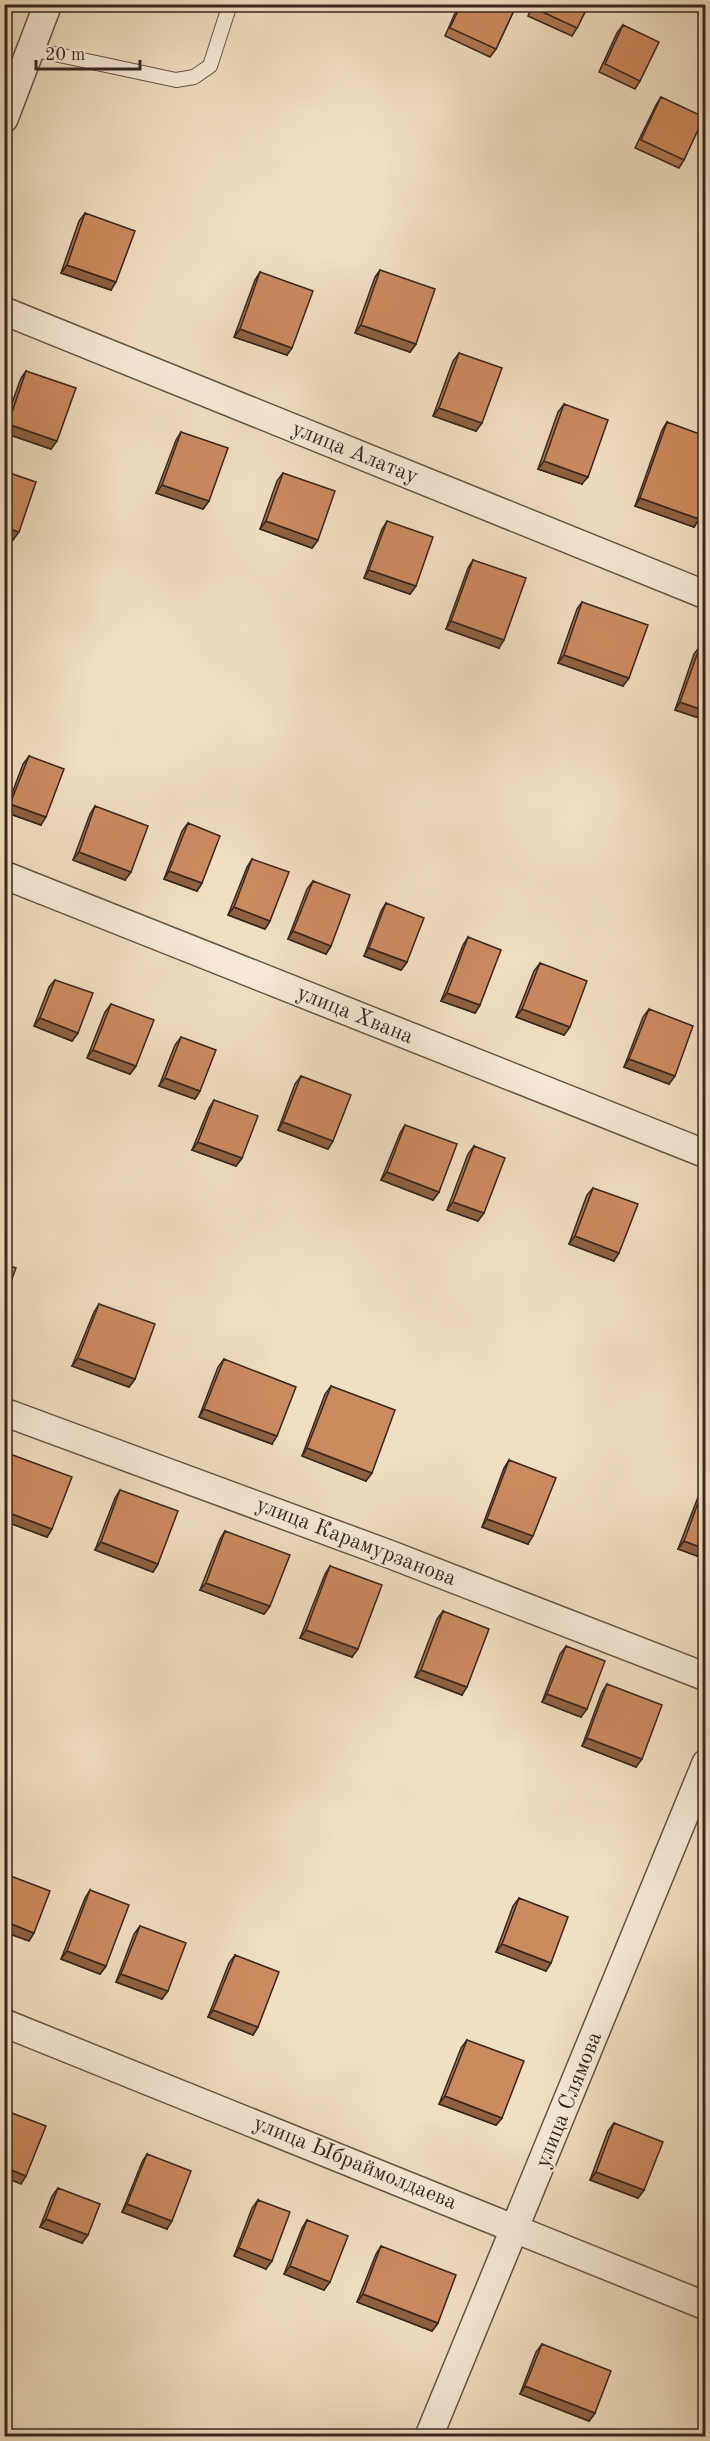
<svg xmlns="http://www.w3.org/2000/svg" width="710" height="2441" font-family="'Old Standard TT',serif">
  <rect width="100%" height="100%" fill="#f1dfc1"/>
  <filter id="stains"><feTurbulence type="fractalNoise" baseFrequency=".00333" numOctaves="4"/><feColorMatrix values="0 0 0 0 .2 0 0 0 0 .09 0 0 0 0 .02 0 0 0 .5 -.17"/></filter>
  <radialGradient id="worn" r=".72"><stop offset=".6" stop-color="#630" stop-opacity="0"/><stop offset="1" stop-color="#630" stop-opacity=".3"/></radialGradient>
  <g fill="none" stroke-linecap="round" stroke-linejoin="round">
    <!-- service casing -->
    <g stroke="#665448" stroke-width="16">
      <path id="service" d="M31 49 176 80 194 77 210 66 230 4"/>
    </g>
    <!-- minor casing -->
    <g stroke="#665448" stroke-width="30">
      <path id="minor" d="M4 119 48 4
        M4 311 706 595
        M4 875 706 1154
        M4 1412 389 1554 706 1677
        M4 2023 706 2306
        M429 2436 706 1763"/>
    </g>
    <!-- service -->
    <use href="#service" stroke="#f6ead7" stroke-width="14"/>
    <!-- minor -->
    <use href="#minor" stroke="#f6ead7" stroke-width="27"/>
  </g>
  <!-- wall -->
  <path fill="#af7752" stroke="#372620" stroke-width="1.5" d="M459 4H517L496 49 490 57 445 36Z
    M533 4H589L577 28 572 36 528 16Z
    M623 25 640 81 635 89 599 72 617 33Z
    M661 97 684 160 679 168 635 148 656 105Z
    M85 213 111 290 61 273 79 221Z
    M380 270 416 344 410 352 355 333 375 277Z
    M260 272 287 355 234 337 255 280Z
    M459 353 476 431 433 416 453 361Z
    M26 371 51 449 4 433V425L21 378Z
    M564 404 582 484 538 469 558 412Z
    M667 422 699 519 694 527 635 506 662 430Z
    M181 432 209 501 203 509 156 493 176 440Z
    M283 473 318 540 312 548 260 529 277 481Z
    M387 521 416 586 410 594 364 578 382 529Z
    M473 560 499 648 446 629 468 568Z
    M582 602 623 686 558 663 577 609Z
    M700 646 705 720 675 710 694 654Z
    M29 756 41 825 5 812 23 764Z
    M95 806 125 880 73 860 90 814Z
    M188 823 202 883 197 891 164 879 182 831Z
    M252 859 270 921 265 929 228 915 247 867Z
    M313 881 331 946 326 954 288 939 307 889Z
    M386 903 407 962 401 970 364 956 381 911Z
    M468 937 480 1005 475 1013 441 1001 463 945Z
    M540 963 564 1035 516 1017 534 971Z
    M55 980 78 1033 72 1041 34 1026 49 987Z
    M111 1004 136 1066 130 1074 87 1058 105 1012Z
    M649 1009 669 1084 624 1067 643 1017Z
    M181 1037 200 1091 195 1099 159 1086 175 1045Z
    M301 1076 333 1141 328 1149 278 1130 295 1084Z
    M214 1100 242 1158 236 1166 192 1150 209 1108Z
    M405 1125 439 1192 433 1200 381 1180 400 1133Z
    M474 1146 478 1221 447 1210 468 1154Z
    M593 1188 614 1261 569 1244 587 1195Z
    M99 1304 135 1379 129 1387 72 1366 94 1312Z
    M224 1359 272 1444 199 1417 218 1367Z
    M331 1386 366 1481 302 1456 325 1394Z
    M10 1454 52 1529 47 1537 4 1521V1462Z
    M509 1460 528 1544 482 1527 504 1468Z
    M705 1484V1559L678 1549 700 1492Z
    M120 1490 158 1564 153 1572 95 1550 115 1498Z
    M225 1531 270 1606 264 1614 200 1590 220 1539Z
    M330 1566 352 1657 300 1638 325 1574Z
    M443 1611 462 1695 415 1677 437 1619Z
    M566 1646 581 1717 542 1702 560 1654Z
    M607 1684 636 1767 582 1746 602 1692Z
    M90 1890 106 1966 100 1974 61 1959 85 1898Z
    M519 1898 546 1971 496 1952 513 1906Z
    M140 1926 162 1999 116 1982 134 1934Z
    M235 1955 258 2027 253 2035 208 2017 229 1963Z
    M467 2040 502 2118 496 2125 439 2104 461 2048Z
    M614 2123 644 2190 638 2198 590 2180 608 2131Z
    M147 2154 167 2229 122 2212 142 2162Z
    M58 2188 82 2243 40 2227 52 2196Z
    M258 2200 266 2269 234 2256 252 2208Z
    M307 2220 324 2290 284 2274 302 2228Z
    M381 2246 438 2323 432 2331 357 2302 376 2254Z
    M542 2344 595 2413 589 2421 520 2394 536 2352Z"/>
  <!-- shaded-wall -->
  <path fill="#8f6142" stroke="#372620" stroke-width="1.5" d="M67 265 116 282 111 290 61 273Z
    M361 325 416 344 410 352 355 333Z
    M240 329 292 348 287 355 234 337Z
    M439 408 482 423 476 431 433 416Z
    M8 424 57 441 51 449 4 433V429Z
    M544 461 588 477 582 484 538 469Z
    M162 485 209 501 203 509 156 493Z
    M640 498 699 519 694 527 635 506Z
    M266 521 318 540 312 548 260 529Z
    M4 527 19 532 13 540 4 537Z
    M369 570 416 586 410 594 364 578Z
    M451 621 504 640 499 648 446 629Z
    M564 655 629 678 623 686 558 663Z
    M680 702 705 711V720L675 710Z
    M10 804 46 817 41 825 5 812Z
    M79 852 131 872 125 880 73 860Z
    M169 871 202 883 197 891 164 879Z
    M234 907 270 921 265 929 228 915Z
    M293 931 331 946 326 954 288 939Z
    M369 948 407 962 401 970 364 956Z
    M447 993 480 1005 475 1013 441 1001Z
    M522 1009 570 1027 564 1035 516 1017Z
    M40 1018 78 1033 72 1041 34 1026Z
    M93 1050 136 1066 130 1074 87 1058Z
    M629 1059 675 1076 669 1084 624 1067Z
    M165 1078 200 1091 195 1099 159 1086Z
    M283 1122 333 1141 328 1149 278 1130Z
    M198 1142 242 1158 236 1166 192 1150Z
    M387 1172 439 1192 433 1200 381 1180Z
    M453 1202 484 1213 478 1221 447 1210Z
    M575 1236 619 1253 614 1261 569 1244Z
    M78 1358 135 1379 129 1387 72 1366Z
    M204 1409 277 1436 272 1444 199 1417Z
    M307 1448 372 1473 366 1481 302 1456Z
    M4 1511 52 1529 47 1537 4 1521Z
    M487 1519 533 1536 528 1544 482 1527Z
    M684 1541 705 1549V1559L678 1549Z
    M101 1542 158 1564 153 1572 95 1550Z
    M206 1583 270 1606 264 1614 200 1590Z
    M306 1630 358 1649 352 1657 300 1638Z
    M421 1670 467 1687 462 1695 415 1677Z
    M547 1694 587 1709 581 1717 542 1702Z
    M587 1738 642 1759 636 1767 582 1746Z
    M4 1921 34 1933 29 1941 4 1932Z
    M502 1944 551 1963 546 1971 496 1952Z
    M67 1951 106 1966 100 1974 61 1959Z
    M121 1974 168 1991 162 1999 116 1982Z
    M213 2010 258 2027 253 2035 208 2017Z
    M445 2096 502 2118 496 2125 439 2104Z
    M4 2167 26 2176 21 2184 4 2177Z
    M596 2172 644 2190 638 2198 590 2180Z
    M127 2204 172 2221 167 2229 122 2212Z
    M46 2219 88 2235 82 2243 40 2227Z
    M239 2248 272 2261 266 2269 234 2256Z
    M290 2266 330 2282 324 2290 284 2274Z
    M363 2294 438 2323 432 2331 357 2302Z
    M525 2386 595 2413 589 2421 520 2394Z"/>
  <!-- building -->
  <path fill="#cc8a5f" stroke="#372620" stroke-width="1.5" d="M461 4H517L496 49 450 28Z
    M535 4H589L577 28 534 8Z
    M623 25 659 42 640 81 605 64Z
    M661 97 704 117 684 160 641 140Z
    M85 213 135 231 116 282 67 265Z
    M380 270 435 289 416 344 361 325Z
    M260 272 313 291 292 348 240 329Z
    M459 353 502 368 482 423 439 408Z
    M26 371 76 388 57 441 8 424Z
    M564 404 608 420 588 477 544 461Z
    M667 422 705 436V502L699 519 640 498Z
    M181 432 228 448 209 501 162 485Z
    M4 471 36 482 19 532 4 527Z
    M283 473 335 491 318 540 266 521Z
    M387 521 433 537 416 586 369 570Z
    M473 560 526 578 504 640 451 621Z
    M582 602 648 625 629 678 564 655Z
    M700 646 705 648V711L680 702Z
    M29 756 64 769 46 817 10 804Z
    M95 806 148 826 131 872 79 852Z
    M188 823 220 836 202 883 169 871Z
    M252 859 289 872 270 921 234 907Z
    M313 881 350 895 331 946 293 931Z
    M386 903 424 918 407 962 369 948Z
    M468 937 501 950 480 1005 447 993Z
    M540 963 587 981 570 1027 522 1009Z
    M55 980 93 993 78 1033 40 1018Z
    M111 1004 154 1020 136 1066 93 1050Z
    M649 1009 693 1026 675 1076 629 1059Z
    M181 1037 216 1050 200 1091 165 1078Z
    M301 1076 351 1095 333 1141 283 1122Z
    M214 1100 258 1116 242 1158 198 1142Z
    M405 1125 457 1144 439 1192 387 1172Z
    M474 1146 505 1158 484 1213 453 1202Z
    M593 1188 638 1204 619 1253 575 1236Z
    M4 1264 16 1268 4 1300Z
    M99 1304 155 1324 135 1379 78 1358Z
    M224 1359 296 1387 277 1436 204 1409Z
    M331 1386 395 1410 372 1473 307 1448Z
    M10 1454 72 1477 52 1529 4 1511V1469Z
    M509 1460 556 1478 533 1536 487 1519Z
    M705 1484V1549L684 1541Z
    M120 1490 178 1511 158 1564 101 1542Z
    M225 1531 290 1555 270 1606 206 1583Z
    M330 1566 382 1585 358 1649 306 1630Z
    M443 1611 489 1629 467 1687 421 1670Z
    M566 1646 605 1661 587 1709 547 1694Z
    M607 1684 662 1705 642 1759 587 1738Z
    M8 1875 50 1891 34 1933 4 1921V1883Z
    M90 1890 129 1905 106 1966 67 1951Z
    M519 1898 568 1917 551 1963 502 1944Z
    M140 1926 186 1943 168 1991 121 1974Z
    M235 1955 279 1972 258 2027 213 2010Z
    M467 2040 524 2061 502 2118 445 2096Z
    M4 2110 46 2126 26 2176 4 2167Z
    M614 2123 663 2142 644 2190 596 2172Z
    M147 2154 191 2171 172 2221 127 2204Z
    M58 2188 100 2204 88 2235 46 2219Z
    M258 2200 290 2212 272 2261 239 2248Z
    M307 2220 348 2236 330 2282 290 2266Z
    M381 2246 456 2275 438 2323 363 2294Z
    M542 2344 611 2371 595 2413 525 2386Z"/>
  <g text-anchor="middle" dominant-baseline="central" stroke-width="4.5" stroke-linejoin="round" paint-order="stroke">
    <!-- street labels -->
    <g font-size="22" fill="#372620" stroke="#f6ead7">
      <text transform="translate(355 453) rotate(22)">улица Алатау</text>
      <text transform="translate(355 1015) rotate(22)">улица Хвана</text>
      <text transform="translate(356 1542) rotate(21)">улица Карамурзанова</text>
      <text transform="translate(569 2100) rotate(-68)">улица Слямова</text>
      <text transform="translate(355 2163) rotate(22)">улица Ыбраймолдаева</text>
    </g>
  </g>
  <!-- margin -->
  <rect width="710" height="2441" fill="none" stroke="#f1dfc1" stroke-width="24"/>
  <rect x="6" y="6" width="698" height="2429" fill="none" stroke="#372620" stroke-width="3"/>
  <rect x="12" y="12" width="686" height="2417" fill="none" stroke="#372620" stroke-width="1.5"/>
  <!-- scale -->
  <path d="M36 60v9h104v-9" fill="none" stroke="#372620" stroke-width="3"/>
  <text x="45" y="60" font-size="18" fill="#372620" stroke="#f6ead7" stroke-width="4.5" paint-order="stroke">20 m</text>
  <rect width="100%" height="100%" filter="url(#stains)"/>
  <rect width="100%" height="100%" fill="url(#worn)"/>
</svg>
